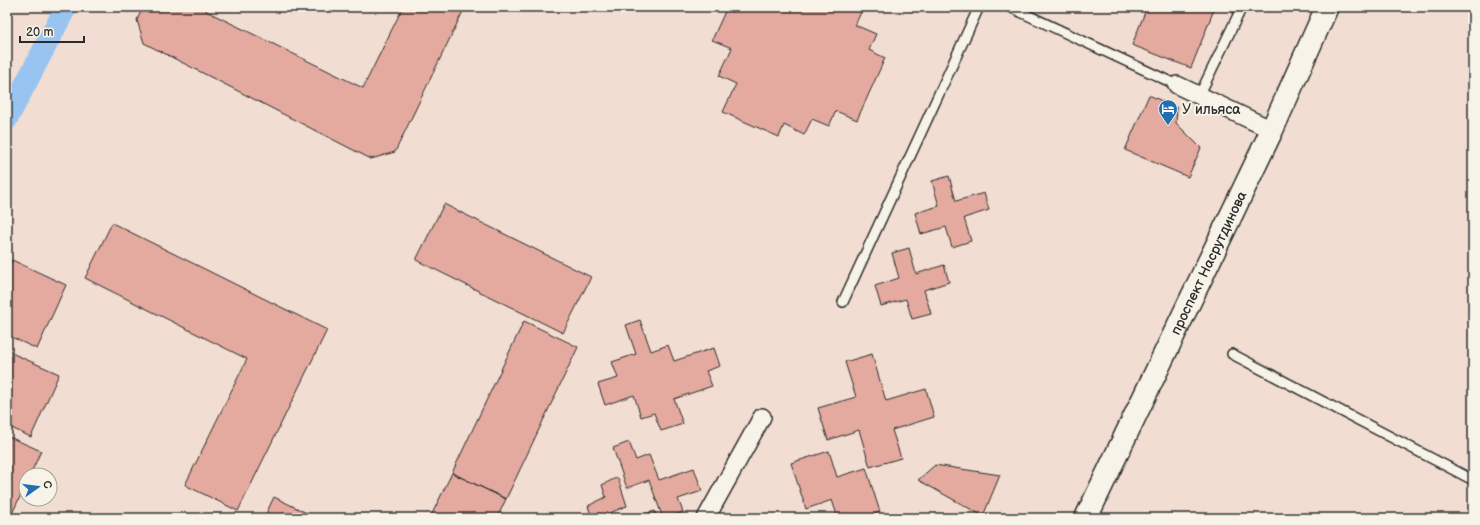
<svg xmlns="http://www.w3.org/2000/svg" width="1480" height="525" font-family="'Balsamiq Sans',sans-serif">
  <rect width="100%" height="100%" fill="#f1ddd2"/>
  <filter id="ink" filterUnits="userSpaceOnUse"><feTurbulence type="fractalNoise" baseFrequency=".025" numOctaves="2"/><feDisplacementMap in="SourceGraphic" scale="8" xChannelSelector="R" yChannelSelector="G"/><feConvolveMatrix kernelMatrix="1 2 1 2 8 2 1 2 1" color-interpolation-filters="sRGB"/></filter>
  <g filter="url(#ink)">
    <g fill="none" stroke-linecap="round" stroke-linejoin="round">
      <!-- canal -->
      <path stroke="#98c4f1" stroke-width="22" d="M7 119 66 7"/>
    </g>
    <!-- building -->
    <path fill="#e4aa9f" stroke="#2b2b2b" d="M143 7H207L206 11 363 88 403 7H465L395 152 371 159 144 43 137 20Z
      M727 7H860L863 8 855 25 876 34 869 50 885 58 857 120 836 111 829 126 812 119 804 135 784 125 779 137 723 112 736 84 719 76 732 48 712 40Z
      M1147 7H1215L1191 68 1132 45Z
      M1149 95 1177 108 1176 123 1201 148 1188 177 1125 150Z
      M949 176 956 201 984 193 989 210 964 218 971 241 952 247 946 227 921 234 915 213 939 206 932 181Z
      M444 204 591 277 563 333 416 260Z
      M112 223 327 330 238 511 185 485 247 359 85 278Z
      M909 248 916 274 944 265 949 282 924 290 931 314 912 319 906 299 881 306 875 286 899 278 892 253Z
      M12 260 66 285 37 349 7 335V271Z
      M640 320 651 351 668 345 674 361 714 348 720 366 706 371 712 386 674 399 683 424 661 431 654 413 641 417 634 395 605 405 598 384 618 378 612 362 636 354 626 325Z
      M524 321 578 347 506 499 452 473Z
      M7 351 59 374 31 437 7 426Z
      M872 354 886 401 926 389 934 417 892 430 901 458 870 467 859 430 828 440 818 408 856 397 845 362Z
      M7 436 41 451 30 475H26V484L10 518H7Z
      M629 442 636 460 649 455 659 480 694 468 702 491 678 499 683 512 668 518H663L649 480 627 488 613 448Z
      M829 451 837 477 866 468 880 512 860 518H838L832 500 806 509 791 463Z
      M935 465 1000 475 983 516 918 480Z
      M452 473 506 499 497 518H430Z
      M616 478H618L627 506 597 518H592L588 506 606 497 602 485Z
      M274 497 317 518H264Z
      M655 511 657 518H632Z"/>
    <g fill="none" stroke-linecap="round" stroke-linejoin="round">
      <!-- lane casing -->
      <g stroke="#2b2b2b" stroke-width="12">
        <path id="lane" d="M1010 7 1177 85
          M1199 96 1242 7
          M843 302 979 7
          M1232 354 1473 480"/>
      </g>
      <!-- street casing -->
      <g stroke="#2b2b2b" stroke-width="20">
        <path id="street" d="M1177 85 1272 130
          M706 518 762 417"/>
      </g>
      <!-- secondary casing -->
      <g stroke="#2b2b2b" stroke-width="25">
        <g id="secondary">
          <path id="s1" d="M1086 518 1272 130 1327 7"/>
        </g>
      </g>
      <!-- lane -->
      <use href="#lane" stroke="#f7f3e8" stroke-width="9"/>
      <!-- street -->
      <use href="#street" stroke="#f7f3e8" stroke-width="17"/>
      <!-- secondary -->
      <use href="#secondary" stroke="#f7f3e8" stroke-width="22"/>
    </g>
  </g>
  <!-- icons -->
  <defs>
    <g id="hotel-pin" transform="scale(1)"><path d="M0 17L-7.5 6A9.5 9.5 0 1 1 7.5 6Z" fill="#1f6fb2" stroke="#f7f3e8"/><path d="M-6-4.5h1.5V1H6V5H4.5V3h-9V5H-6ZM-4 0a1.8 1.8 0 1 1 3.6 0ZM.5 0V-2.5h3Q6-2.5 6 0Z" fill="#fff"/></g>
  </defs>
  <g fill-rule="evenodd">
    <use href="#hotel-pin" x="1168" y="109"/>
  </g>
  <g text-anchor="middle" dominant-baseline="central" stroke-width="4" stroke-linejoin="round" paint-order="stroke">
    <!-- poi labels -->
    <g font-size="14" fill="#2b2b2b" stroke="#f7f3e8" text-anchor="start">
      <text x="1182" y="109">У ильяса</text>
    </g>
    <!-- street labels -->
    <g font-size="14" fill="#2b2b2b" stroke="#f7f3e8">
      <text stroke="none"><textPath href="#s1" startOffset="283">проспект Насрутдинова</textPath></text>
    </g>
  </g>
  <!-- margin -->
  <rect width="1480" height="525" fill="none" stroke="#f7f3e8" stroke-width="24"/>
  <rect x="12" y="12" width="1456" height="501" fill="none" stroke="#2b2b2b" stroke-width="1.5" filter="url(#ink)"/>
  <!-- north arrow -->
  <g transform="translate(38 487) rotate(76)"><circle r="19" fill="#f7f3e8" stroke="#a5a39c"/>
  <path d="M0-3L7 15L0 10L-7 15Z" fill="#1f6fb2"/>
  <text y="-6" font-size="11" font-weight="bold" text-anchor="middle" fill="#2b2b2b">С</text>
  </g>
  <!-- scale -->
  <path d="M20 36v6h64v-6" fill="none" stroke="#2b2b2b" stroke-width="2"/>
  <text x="26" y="36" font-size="12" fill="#2b2b2b" stroke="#f7f3e8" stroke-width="3" paint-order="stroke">20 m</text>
</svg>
